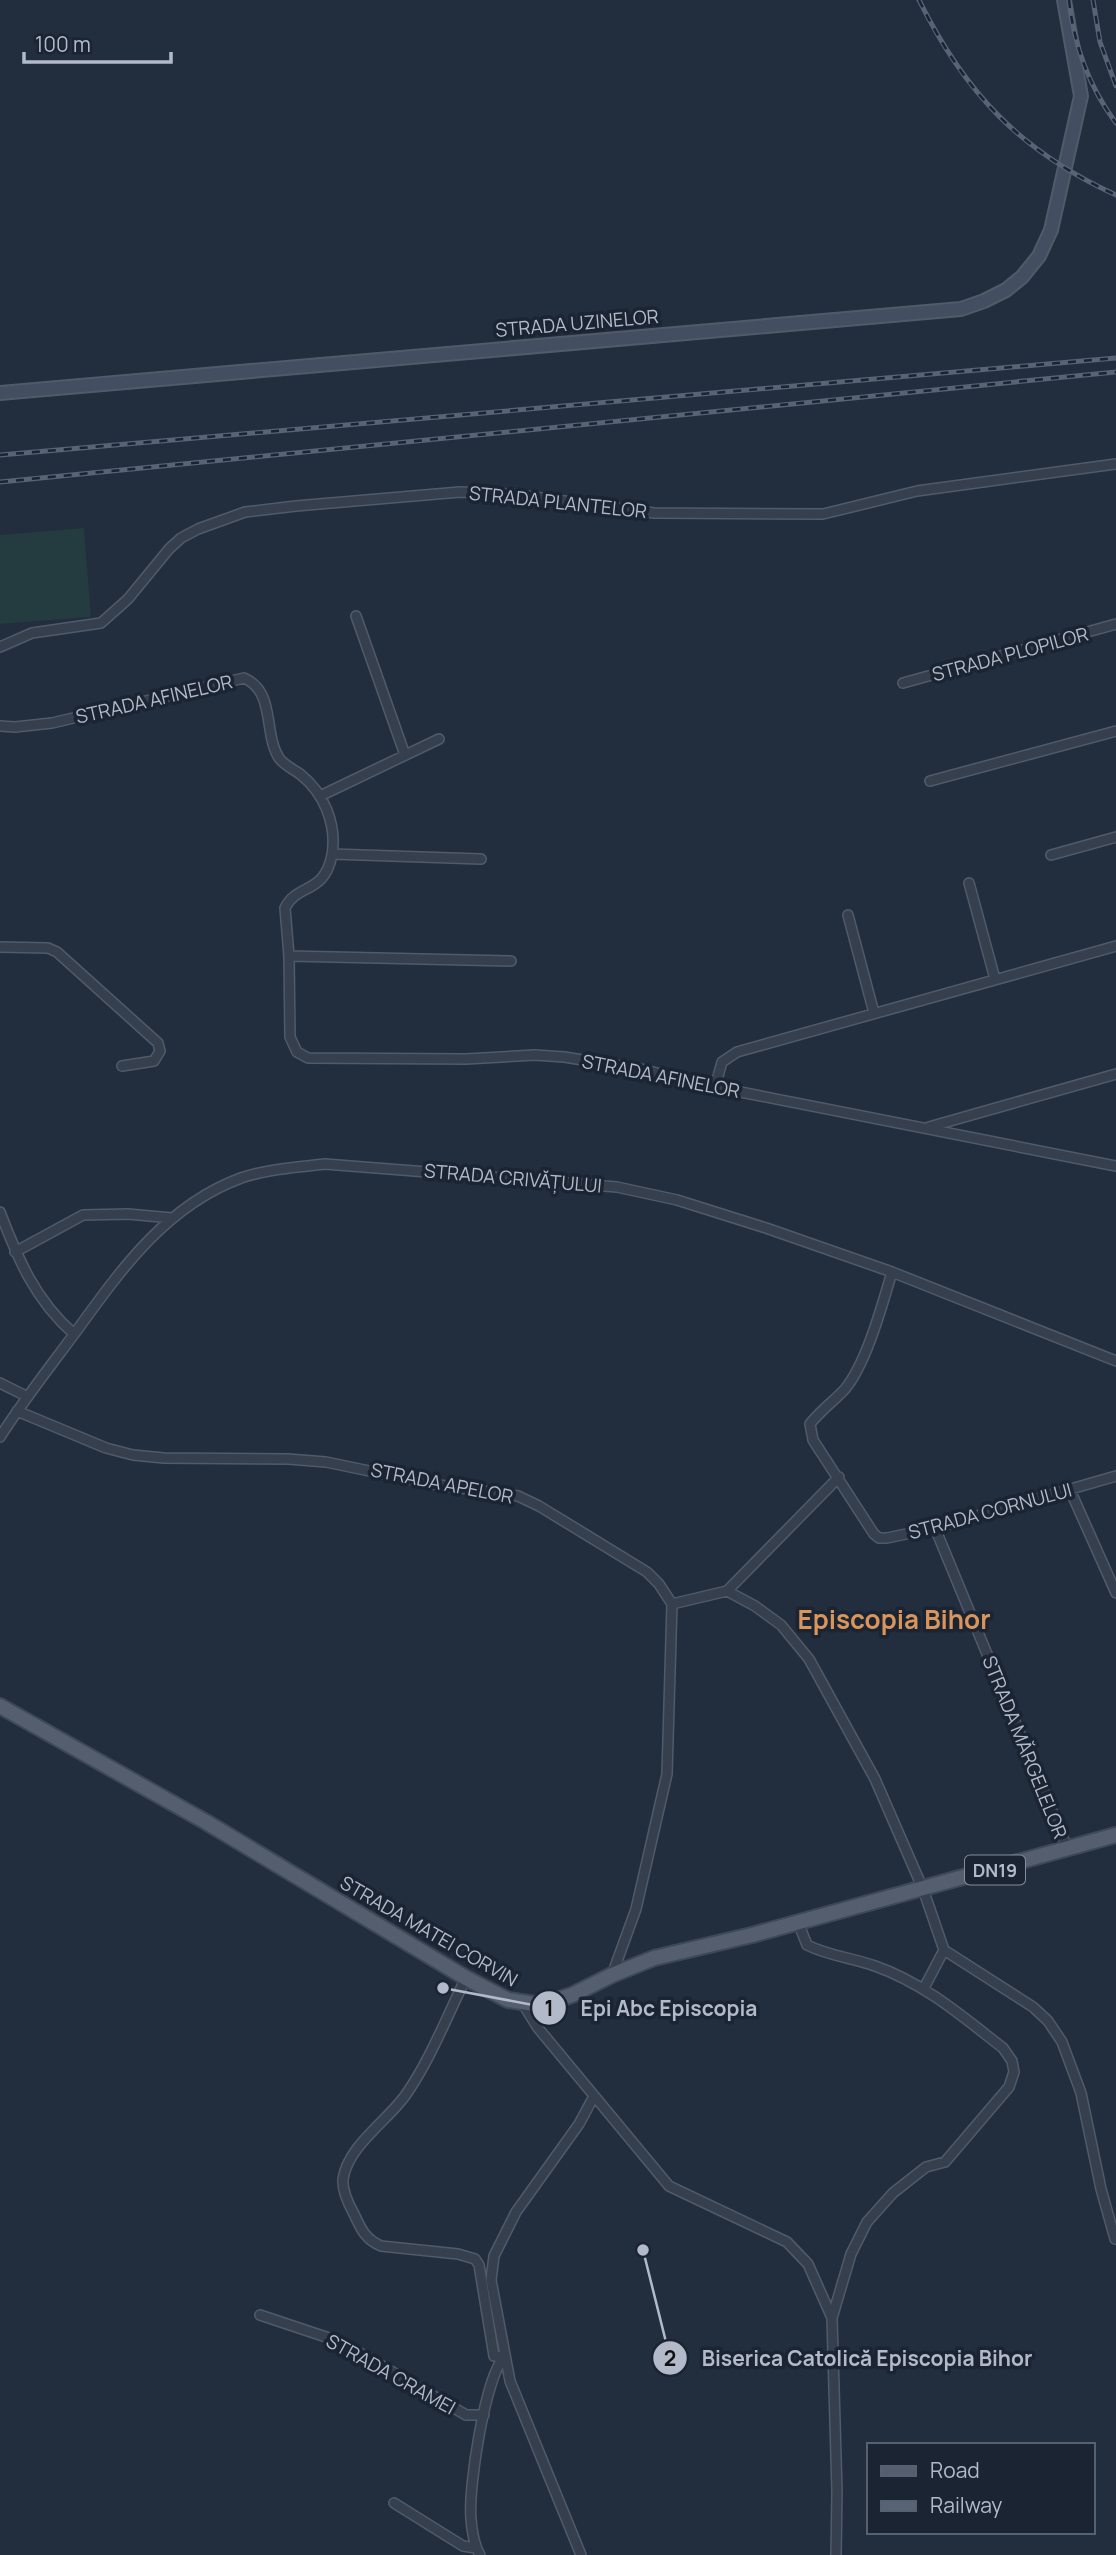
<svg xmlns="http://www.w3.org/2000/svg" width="1116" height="2555" font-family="Manrope,sans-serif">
  <rect width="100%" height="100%" fill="#222d3e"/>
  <!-- green -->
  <path fill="#243b3f" d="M84 528 91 617 0 624V535Z"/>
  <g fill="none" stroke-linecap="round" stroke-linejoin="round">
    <!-- street casing -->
    <g stroke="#515a68" stroke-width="12">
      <path id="street" d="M356 616 405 755
        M0 647 32 633 101 623 128 599 169 549 181 538 198 529 245 512 296 506 460 492 512 494 654 513 823 514 917 491 1116 464
        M903 683 1116 624
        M0 726 15 727 52 723 244 678C276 692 263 733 279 758 284 765 293 769 300 774 324 793 337 824 332 855 324 895 297 883 285 908L289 956 290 1037 297 1052 308 1058 466 1059 535 1055 564 1057 641 1069 715 1087 1116 1166
        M930 781 1116 731
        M320 796 439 739
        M332 854 481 859
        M1051 855 1116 837
        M969 883 995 979
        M848 915 874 1013
        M0 947 48 948 57 952 158 1043 160 1051 154 1061 122 1066
        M289 956 511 961
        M715 1087 722 1062 737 1052 1116 946
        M929 1127 1116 1074
        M0 1212C18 1259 35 1300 74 1334
        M15 1252 83 1215 128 1214 172 1218
        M892 1272C882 1305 867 1362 845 1389 834 1401 820 1411 810 1424L813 1440 874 1534 879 1538H887L935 1528 1116 1476
        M0 1383 26 1396
        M17 1411 106 1448 133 1455 164 1458 288 1459 326 1462 432 1484 518 1496 539 1506 647 1572 659 1584 672 1604 667 1774 636 1909 612 1975
        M0 1437C23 1401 49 1368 75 1333 120 1271 165 1206 241 1178 268 1169 297 1167 325 1164L617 1187 677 1200 766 1228 892 1272 1116 1361
        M1070 1490 1116 1593
        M935 1528 1068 1850
        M727 1591 839 1477
        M672 1604 727 1591 755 1606 781 1625 809 1659 875 1779 923 1889 944 1950 1033 2007 1048 2021 1062 2042 1081 2093 1101 2189 1115 2239
        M798 1922 807 1945C829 1956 853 1958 875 1966 924 1983 963 2017 1003 2048L1012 2061 1014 2072 1009 2087 945 2162 926 2167 893 2193 867 2222 851 2254 832 2318 837 2492 836 2555
        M466 1978C447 2016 431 2058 407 2093 390 2119 348 2145 343 2179 342 2190 349 2205 354 2214 361 2229 365 2239 381 2246L458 2254 475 2259 479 2265 494 2356 504 2357
        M924 1988 944 1950
        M523 2004 538 2028 669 2186 787 2242 808 2264 832 2318
        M260 2315 341 2342 466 2415H484
        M394 2503 463 2546 476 2548
        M480 2555C474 2545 472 2531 471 2519 468 2488 485 2378 504 2357
        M581 2555 510 2381 491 2280 494 2256 516 2212 579 2124 594 2096"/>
    </g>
    <!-- secondary casing -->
    <g stroke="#515a68" stroke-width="16">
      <path id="secondary" d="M0 393 961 309 984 301 1006 290 1022 277 1039 256 1051 230 1081 96 1064 0"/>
    </g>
    <!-- primary casing -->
    <g stroke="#3f4856" stroke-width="18">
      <path id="primary" d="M0 1706 206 1822 466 1978 508 2000 541 2005 572 1995 612 1975 654 1958 752 1935 1116 1835"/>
    </g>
    <!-- street -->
    <use href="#street" stroke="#363f4e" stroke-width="9"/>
    <!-- secondary -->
    <use href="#secondary" stroke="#444e61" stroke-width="12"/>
    <!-- primary -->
    <use href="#primary" stroke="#545e6e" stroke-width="14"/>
    <!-- rail casing -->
    <g stroke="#586375" stroke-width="5">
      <path id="rail" d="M919 0C965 93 1020 151 1116 195
        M1069 0C1074 45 1089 87 1116 123
        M1093 0 1100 42 1116 86
        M0 455 1116 358
        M0 482 1116 372"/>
    </g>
    <!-- rail -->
    <use href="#rail" stroke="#1b2432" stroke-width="2.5" stroke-dasharray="8" stroke-linecap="butt"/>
  </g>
  <g text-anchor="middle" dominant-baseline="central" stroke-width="7" stroke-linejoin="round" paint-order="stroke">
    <!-- shield labels -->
    <rect fill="#1b2432" stroke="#858d9c" stroke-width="2" x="965" y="1855.5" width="60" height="29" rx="5"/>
    <g font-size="18" font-weight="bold" fill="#b2bac9">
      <text x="995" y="1870">DN19</text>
    </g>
    <!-- street labels -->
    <g font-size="19" fill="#b2bac9" stroke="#1b2432">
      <text transform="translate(577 323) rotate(-5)">STRADA UZINELOR</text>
      <text transform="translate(558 502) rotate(6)">STRADA PLANTELOR</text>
      <text transform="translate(1010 654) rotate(-15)">STRADA PLOPILOR</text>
      <text transform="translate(154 699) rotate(-13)">STRADA AFINELOR</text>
      <text transform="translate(661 1076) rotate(11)">STRADA AFINELOR</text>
      <text transform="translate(513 1178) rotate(5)">STRADA CRIVĂȚULUI</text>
      <text transform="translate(442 1483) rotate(11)">STRADA APELOR</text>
      <text transform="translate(990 1511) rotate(-15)">STRADA CORNULUI</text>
      <text transform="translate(1025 1747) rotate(68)">STRADA MĂRGELELOR</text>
      <text transform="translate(429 1931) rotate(30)">STRADA MATEI CORVIN</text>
      <text transform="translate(391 2374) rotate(29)">STRADA CRAMEI</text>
    </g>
    <!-- district labels -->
    <g font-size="26" font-weight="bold" fill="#d9955c" stroke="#1b2432">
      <text x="894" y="1619">Episcopia Bihor</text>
    </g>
  </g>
  <!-- callouts -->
  <path fill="none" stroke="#b2bac9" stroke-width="2.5" d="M443 1988L549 2008M643 2250L670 2358"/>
  <g fill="#b2bac9" stroke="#1b2432" stroke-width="2.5">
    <circle cx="443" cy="1988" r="7"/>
    <circle cx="643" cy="2250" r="7"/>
    <circle cx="549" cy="2008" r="18"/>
    <circle cx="670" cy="2358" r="18"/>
  </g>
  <g font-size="21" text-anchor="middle" font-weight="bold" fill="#111">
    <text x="549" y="2016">1</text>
    <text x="670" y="2366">2</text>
  </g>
  <g font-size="21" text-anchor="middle" font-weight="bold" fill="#b2bac9" stroke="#1b2432" stroke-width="7" stroke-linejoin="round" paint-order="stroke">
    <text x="669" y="2016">Epi Abc Episcopia</text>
    <text x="867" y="2366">Biserica Catolică Episcopia Bihor</text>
  </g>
  <!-- legend -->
  <rect x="867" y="2443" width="228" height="91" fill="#1b2432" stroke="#57606e" stroke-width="2"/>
  <rect x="881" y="2466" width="35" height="10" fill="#545e6e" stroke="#57606e" stroke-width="2"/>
  <text x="930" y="2478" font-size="21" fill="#b2bac9">Road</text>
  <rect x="881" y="2501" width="35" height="10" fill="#586375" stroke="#57606e" stroke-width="2"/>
  <text x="930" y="2513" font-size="21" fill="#b2bac9">Railway</text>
  <!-- scale -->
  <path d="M24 52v10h147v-10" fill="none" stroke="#b2bac9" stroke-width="3.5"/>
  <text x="35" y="52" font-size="21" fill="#b2bac9" stroke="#1b2432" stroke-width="5" paint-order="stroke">100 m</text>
</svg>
